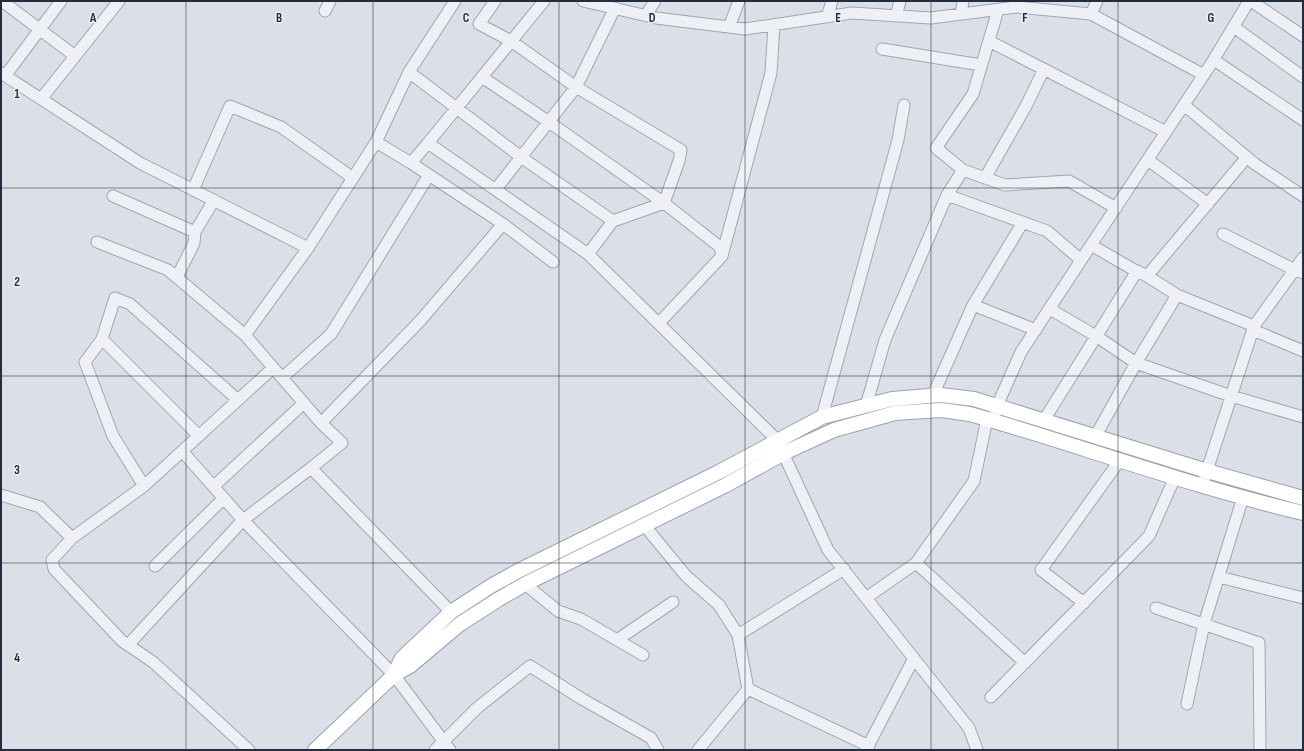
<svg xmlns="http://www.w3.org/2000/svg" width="1304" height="751" font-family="'Sofia Sans Condensed',sans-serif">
  <rect width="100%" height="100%" fill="#dbdfe7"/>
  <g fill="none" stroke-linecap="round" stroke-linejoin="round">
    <!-- minor casing -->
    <g stroke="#a0a6b1" stroke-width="13">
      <path id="minor" d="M2 1 75 56
        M455 1 409 72 521 157 613 221
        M495 1 479 24 511 41 576 87 681 150 679 161 664 203
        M544 1 428 143 588 254 777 440 828 550 969 728 977 750
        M583 1 656 18 745 29 852 13 931 18 1016 7 1091 14 1204 75
        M1251 1 1303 36
        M325 11 330 1
        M961 14 963 1
        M1091 14 1097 1
        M646 15 655 1
        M896 16 900 1
        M827 17 832 1
        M729 27 739 1
        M1234 27 1303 77
        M989 41 1166 132
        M882 49 981 65
        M1214 60 1303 120
        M1 73 140 163 308 248 245 335 321 423 342 443 311 468 451 612
        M5 76 61 1
        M482 77 549 122 664 203 720 247 722 256
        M41 99 119 1
        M1184 105 1255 164 1303 196
        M376 142 409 72
        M1148 160 1208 204
        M411 163 503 224
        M963 170 1005 185 1069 181 1116 208
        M985 178 1026 106 1044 69
        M496 189 576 87 615 8
        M193 190 230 106 281 127 353 178
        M947 195 963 170 936 148 973 94 998 10
        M113 196 195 232
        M1223 234 1295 270 1303 273
        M97 242 168 270 245 335
        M308 248 376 142 411 163 428 143
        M588 254 613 221 664 203
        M1136 271 1091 245 1211 64 1249 1
        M1147 276 1247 157
        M177 277 194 243 195 232 214 200
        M973 305 1036 330
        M1050 309 1096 336 1136 363 1177 295
        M659 323 722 256 771 73 774 25
        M1253 330 1303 351
        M102 339 199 436
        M282 378 331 334 429 175
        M933 395 973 305 1023 222
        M866 406 885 340 947 195 1047 231 1081 260
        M995 414 997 406 1021 352 1091 245
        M822 417 898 140 904 105
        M987 419 974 481 916 563 1025 663
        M1044 420 1137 271 1147 276 1177 295 1254 326
        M321 423 420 321 503 224 553 262
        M1095 437 1136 363 1231 396 1303 417
        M182 451 243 520 394 675 450 750
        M144 486 113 436 85 362 102 339 115 298 130 304 238 400
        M214 486 304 403
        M1202 486 1254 326 1303 258
        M1 495 40 507 72 538 52 560 54 569 122 641 153 662 249 750
        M644 525 686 576 719 605 738 635 844 569
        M72 538 144 486 273 368
        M155 566 224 498
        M1219 577 1303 598
        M525 584 558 611 581 619 643 655
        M866 598 916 563
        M1084 603 1041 570 1120 460
        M1156 608 1259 643 1260 750
        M738 635 748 689 869 746
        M617 640 673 602
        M128 645 243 520 311 468
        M991 697 1149 536 1175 477
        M1187 704 1204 624 1243 497
        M435 750 477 708 530 666 582 699 651 738 658 750
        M698 750 748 689
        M866 750 914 658"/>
    </g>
    <!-- major casing -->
    <g stroke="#9aa2b4" stroke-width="16">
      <path id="major" d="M394 675 402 658 451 612 491 586 518 571 719 472 822 417 892 399 941 395 974 399 1207 471 1303 498
        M315 750 394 675 410 666 460 624 499 599 525 584 726 485 784 453 834 430 895 413 941 410 970 414C1081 446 1190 486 1303 513"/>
    </g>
    <!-- minor -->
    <use href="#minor" stroke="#eef0f5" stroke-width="11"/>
    <!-- major -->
    <use href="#major" stroke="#fff" stroke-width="14"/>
  </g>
  <!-- grid -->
  <path fill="none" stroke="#242c3f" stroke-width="1" stroke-opacity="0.55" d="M186 1V750M373 1V750M559 1V750M745 1V750M931 1V750M1118 1V750M1 188H1303M1 376H1303M1 563H1303"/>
  <g font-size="13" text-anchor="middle" font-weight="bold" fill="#242c3f" stroke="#ebeef5" stroke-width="3" stroke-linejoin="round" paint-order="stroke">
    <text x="93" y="22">A</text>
    <text x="279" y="22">B</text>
    <text x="466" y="22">C</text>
    <text x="652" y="22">D</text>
    <text x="838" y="22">E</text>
    <text x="1025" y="22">F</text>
    <text x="1211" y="22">G</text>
    <text x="17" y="98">1</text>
    <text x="17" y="286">2</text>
    <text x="17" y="474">3</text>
    <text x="17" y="662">4</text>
  </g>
  <!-- border -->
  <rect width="1304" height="751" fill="none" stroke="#242c3f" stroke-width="4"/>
</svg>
